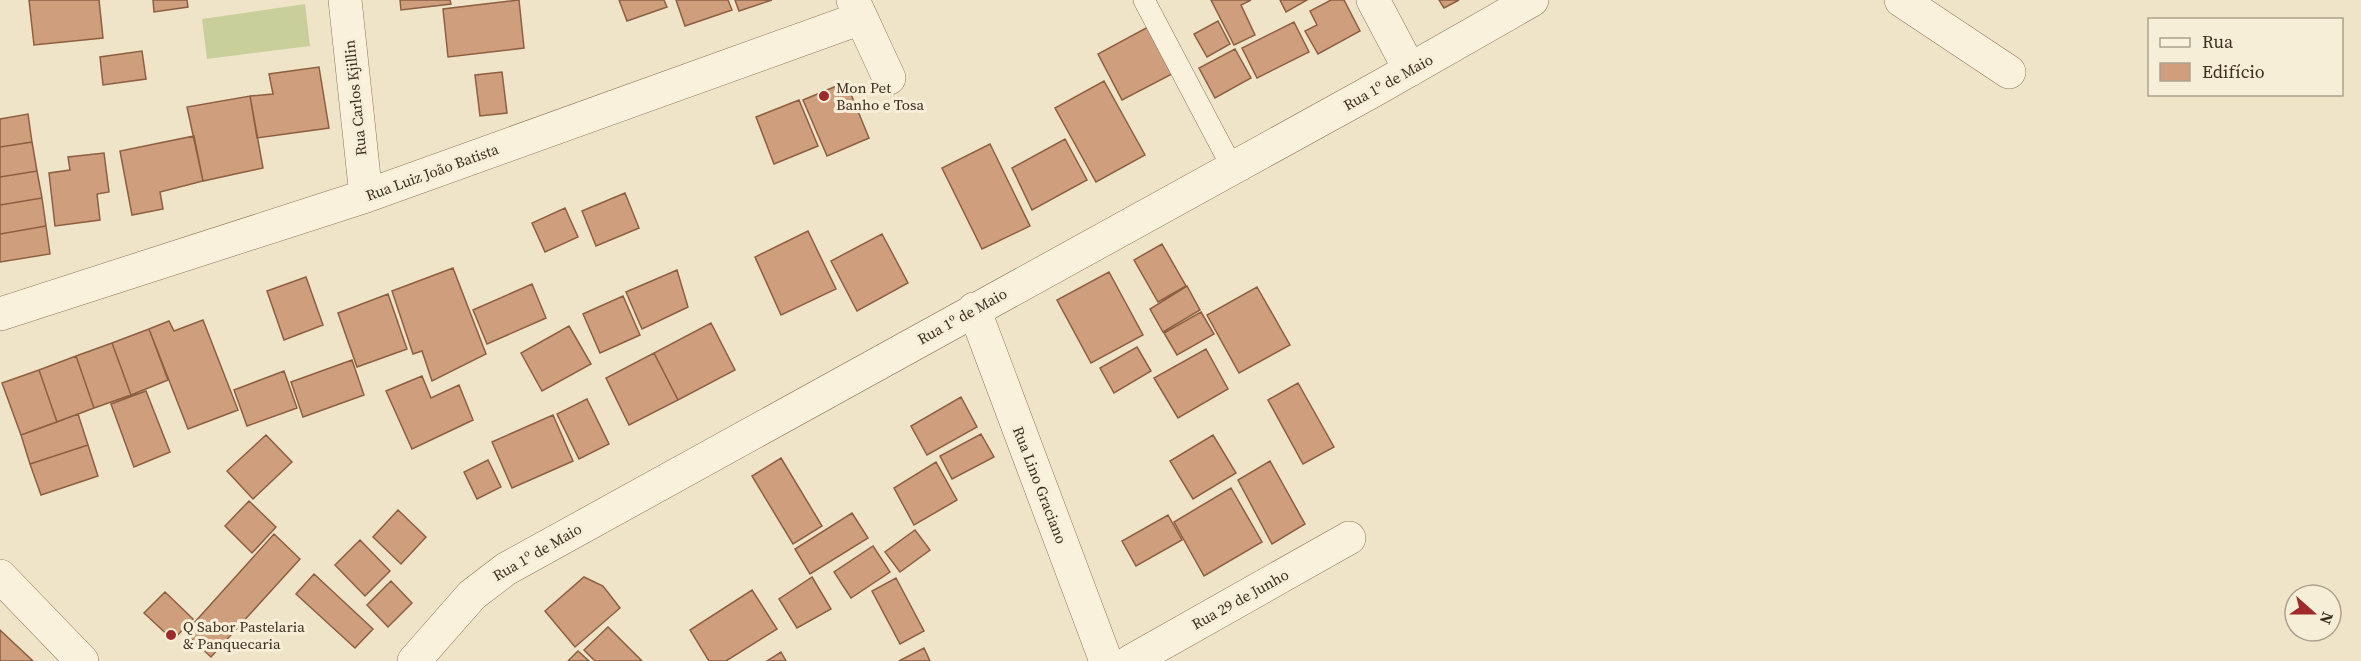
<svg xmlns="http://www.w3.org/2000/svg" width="2361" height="661" font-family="'Source Serif 4',serif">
  <rect width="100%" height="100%" fill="#f0e4c8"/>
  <!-- green -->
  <path fill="#c9cf9b" d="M305 4 310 46 207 59 202 19Z"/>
  <!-- building -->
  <path fill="#cf9f7d" stroke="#8d5f41" stroke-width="1.5" d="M29 0H99L103 38 34 45Z
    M153 0H187L188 7 154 12Z
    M400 0H450L451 4 401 10Z
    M519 0 524 48 448 57 443 9Z
    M619 0H664L667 7 627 21Z
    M676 0H728L732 10 685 26Z
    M735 0H772L739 11Z
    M1211 0H1251L1241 5 1255 35 1234 45Z
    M1280 0H1307L1286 12Z
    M1331 0H1344L1360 31 1318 54 1305 31 1317 25 1310 11Z
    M1439 0H1459L1444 8Z
    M1218 21 1230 44 1207 57 1194 34Z
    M1294 22 1309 52 1257 78 1242 48Z
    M1148 27 1172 74 1122 100 1098 54Z
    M1235 49 1251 78 1215 98 1199 68Z
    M142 51 146 79 103 85 100 57Z
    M319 67 329 128 257 138 250 96 273 94 269 74Z
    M502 72 507 113 480 116 475 75Z
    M1104 81 1145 155 1096 182 1055 108Z
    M846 82 869 138 827 156 803 100Z
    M250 96 263 168 203 181 187 107Z
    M799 100 818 146 774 164 756 117Z
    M28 114 32 142 0 147V119Z
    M194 136 203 181 160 192 163 209 132 215 120 151Z
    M1065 139 1087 180 1032 210 1012 168Z
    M32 142 37 171 0 177V147Z
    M990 144 1030 226 982 249 942 168Z
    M104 153 109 192 97 194 100 220 55 226 49 173 70 170 68 157Z
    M37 171 42 198 0 205V177Z
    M625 193 639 228 596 246 582 211Z
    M42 198 46 226 0 234V205Z
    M565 208 578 237 545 252 532 223Z
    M46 226 50 254 0 262V234Z
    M808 231 836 289 781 315 755 257Z
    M882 234 908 283 857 311 831 261Z
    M1162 244 1186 286 1158 302 1134 260Z
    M453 268 486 354 432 381 422 351 413 354 392 291Z
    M677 270 688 307 642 329 626 292Z
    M1109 272 1143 335 1091 363 1057 300Z
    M306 277 323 325 284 340 267 291Z
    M532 284 546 318 487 344 473 310Z
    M1187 286 1200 310 1163 332 1150 309Z
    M1257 287 1290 345 1239 373 1207 315Z
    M388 294 407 349 357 367 338 313Z
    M623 296 640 335 600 353 583 314Z
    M1201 312 1214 334 1177 355 1164 333Z
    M203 320 238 410 188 429 149 329 169 321 174 331Z
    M711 323 735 370 678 400 654 353Z
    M569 326 591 364 542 391 521 353Z
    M149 329 168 380 131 395 112 343Z
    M112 343 131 395 94 408 76 356Z
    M1137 347 1151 371 1114 393 1100 368Z
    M1206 349 1228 389 1178 418 1154 378Z
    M654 353 678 400 629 425 606 378Z
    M76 356 94 408 57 422 39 370Z
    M352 360 364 395 303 417 291 382Z
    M39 370 57 422 21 435 2 383Z
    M284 371 297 408 247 426 234 390Z
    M422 376 431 398 459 385 473 420 412 449 386 391Z
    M1298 383 1334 447 1303 464 1268 400Z
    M146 391 170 452 134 467 111 404Z
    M961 397 977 427 927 455 911 426Z
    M587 399 609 444 579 459 557 414Z
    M78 414 88 445 30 464 21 435Z
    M553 415 573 461 512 488 492 442Z
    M981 434 994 457 952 479 940 456Z
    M266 435 292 462 253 499 227 471Z
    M1213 435 1236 473 1193 499 1170 461Z
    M88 445 98 476 41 495 30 464Z
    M781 458 822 526 793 544 752 476Z
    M488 460 501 487 477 499 464 472Z
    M1270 461 1305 524 1272 544 1238 480Z
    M936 462 957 500 914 525 894 488Z
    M1231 488 1262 542 1204 576 1174 522Z
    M249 501 276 527 252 553 225 526Z
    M398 510 426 537 401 564 373 537Z
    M852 513 868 538 810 574 795 549Z
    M1168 515 1182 540 1136 566 1122 541Z
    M915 530 930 550 900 572 885 552Z
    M274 534 300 559 211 657 185 633Z
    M360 540 390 571 365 596 335 565Z
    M873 546 890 572 851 598 834 572Z
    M314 574 373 629 355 648 296 594Z
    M584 577 603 586 620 608 575 647 545 611Z
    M812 577 831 609 797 628 779 599Z
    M896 578 924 631 900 644 872 591Z
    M391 581 412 603 388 627 367 605Z
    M752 590 777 629 726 661H709L690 630Z
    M165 592 193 619 173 640 144 613Z
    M608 627 642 661H595L584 650Z
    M0 630 33 661H0Z
    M924 648 930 661H899Z
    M578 651 589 661H568Z
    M781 652 786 661H767Z"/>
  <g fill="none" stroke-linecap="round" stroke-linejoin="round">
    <!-- service casing -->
    <g stroke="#8d765c" stroke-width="22">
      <path id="service" d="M1144 0 1232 167"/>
    </g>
    <!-- minor casing -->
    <g stroke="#8d765c" stroke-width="34">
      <path id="minor" d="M345 0 366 196
        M853 0 889 78
        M1373 0 1410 70
        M1901 0 2009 72
        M974 309 1106 661
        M0 314 366 196 861 18
        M0 576 82 661
        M414 661 472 595 506 569 1376 89 1532 0
        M1131 661 1349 538"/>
    </g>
    <!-- service -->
    <use href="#service" stroke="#faf1dc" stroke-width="21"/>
    <!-- minor -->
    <use href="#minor" stroke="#faf1dc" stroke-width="33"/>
  </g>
  <!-- markers -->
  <g fill="#9e2a2b" stroke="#f7eed8" stroke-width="2">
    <circle cx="824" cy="96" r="6"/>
    <circle cx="171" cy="635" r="6"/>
  </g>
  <g text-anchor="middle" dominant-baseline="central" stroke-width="6" stroke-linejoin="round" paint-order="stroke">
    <!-- street labels -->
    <g font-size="15" fill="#3d2e20" stroke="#f7eed8">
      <text transform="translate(1388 82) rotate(-29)">Rua 1º de Maio</text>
      <text transform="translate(355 98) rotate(-96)">Rua Carlos Kjillin</text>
      <text transform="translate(432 172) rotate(-20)">Rua Luiz João Batista</text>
      <text transform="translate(962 316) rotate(-29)">Rua 1º de Maio</text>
      <text transform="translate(1040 485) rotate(69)">Rua Lino Graciano</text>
      <text transform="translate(537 552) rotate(-30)">Rua 1º de Maio</text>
      <text transform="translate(1240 599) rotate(-29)">Rua 29 de Junho</text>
    </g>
    <!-- poi labels -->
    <g font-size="15" fill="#3d2e20" stroke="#f7eed8" text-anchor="start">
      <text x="836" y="87">Mon Pet<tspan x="836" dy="17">Banho e Tosa</tspan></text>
      <text x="183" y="626">Q Sabor Pastelaria<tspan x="183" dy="17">&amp; Panquecaria</tspan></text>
    </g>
  </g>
  <!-- legend -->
  <rect x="2148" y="18" width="195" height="78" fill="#f7eed8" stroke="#ada18e" stroke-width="1.5"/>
  <rect x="2160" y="38" width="30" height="9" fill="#faf1dc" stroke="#ada18e" stroke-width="1.5"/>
  <text x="2202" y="48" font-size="18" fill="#3d2e20">Rua</text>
  <rect x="2160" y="63" width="30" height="18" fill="#cf9f7d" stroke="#ada18e" stroke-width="1.5"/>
  <text x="2202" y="78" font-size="18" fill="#3d2e20">Edifício</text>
  <!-- north arrow -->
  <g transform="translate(2313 613) rotate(111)"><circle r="28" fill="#f7eed8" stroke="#ada18e" stroke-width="1.5"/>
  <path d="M0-4.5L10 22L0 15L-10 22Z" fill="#9e2a2b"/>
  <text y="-9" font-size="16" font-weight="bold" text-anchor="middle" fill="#3d2e20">N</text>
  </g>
</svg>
